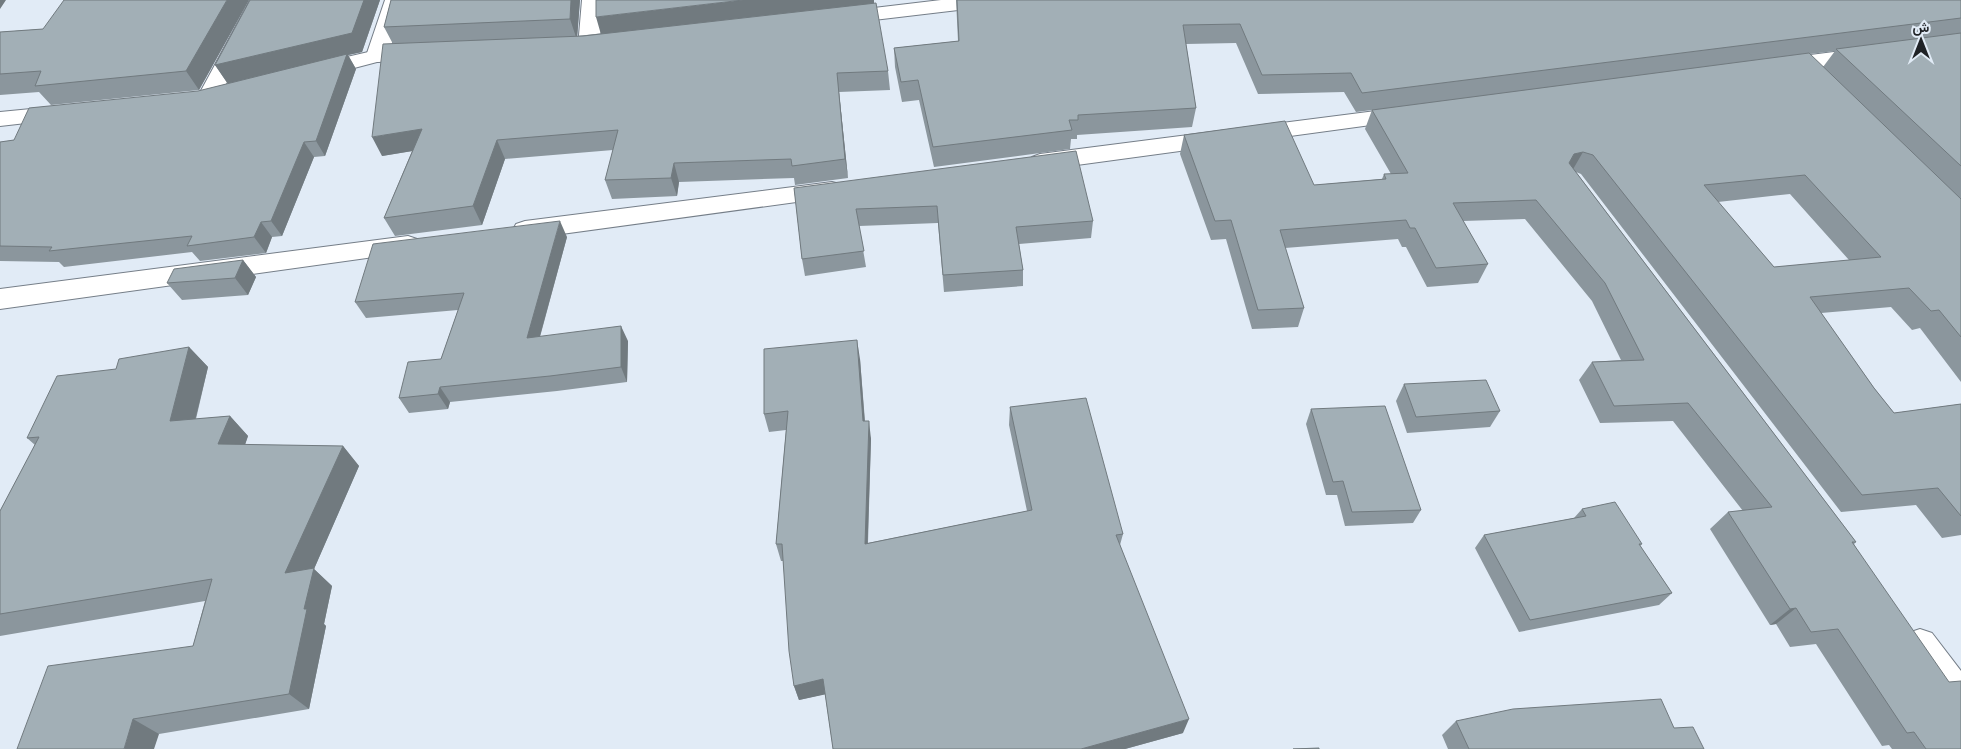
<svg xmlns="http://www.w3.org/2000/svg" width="1961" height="749" font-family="'Asap Condensed',Vazirmatn,sans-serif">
  <rect width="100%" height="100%" fill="#e1ebf6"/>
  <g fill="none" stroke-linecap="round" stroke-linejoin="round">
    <!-- street casing -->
    <g stroke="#757e88" stroke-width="2">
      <path id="street" d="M250 0H270L216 103 208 105 200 103 197 98Z
        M385 0H405L388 56 384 61 377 62 370 61 366 56Z
        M582 0H602L600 47 596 51 589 53 582 51 578 47Z
        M1865 48 1872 49 1876 54 1872 59 1779 73 1771 71 1768 66 1771 61 1779 59Z
        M1407 107 1415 109 1418 114 1415 119 1040 170 1032 167 1028 162 1032 157 1040 154Z
        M832 182 840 184 844 190 840 196 525 239 516 236 513 230 516 224 525 221Z
        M408 236 417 239 420 245 417 251 0 309V289Z
        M1920 629 1932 633 1961 671V714L1949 710 1908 655 1904 644 1908 633Z"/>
    </g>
    <!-- secondary casing -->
    <g stroke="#757e88" stroke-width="2">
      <path id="secondary" d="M941 0H1002L999 4 992 6 840 24 833 22 830 18 833 14 840 12Z
        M419 48 426 49 430 54 426 59 377 62 316 78 308 76 305 71 308 66 377 50Z
        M62 106 70 108 73 113 70 118 0 126V112Z"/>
    </g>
    <!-- street -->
    <use href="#street" fill="#fff" fill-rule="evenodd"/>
    <!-- secondary -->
    <use href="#secondary" fill="#fff" fill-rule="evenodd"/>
  </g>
  <!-- wall -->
  <path fill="#8b969d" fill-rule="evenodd" d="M249 0 199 90 51 105 39 92 0 95V32L43 29Z
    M250 0H380L362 52 348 55 356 69 325 156 314 157 282 236 272 237 266 253 200 261 192 252 64 267 59 262 0 261V142L14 140 228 84 215 65Z
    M391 0H580L577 36 874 3 888 71 890 90 839 92 848 178 795 185 794 178 679 182 677 196 612 199 605 180 613 150 505 159 482 225 395 236 384 218 412 151 382 156 393 44 384 27Z
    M956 0H1961V382L1920 328 1912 330 1891 307 1821 313 1874 388 1894 413 1961 404V535L1942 538 1916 505 1841 512 1581 174 1576 172 1856 542 1854 544 1961 749H1892L1889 745 1882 746 1816 644 1790 647 1776 624 1770 625 1710 529 1728 512 1743 511 1673 421 1600 423 1579 380 1592 362 1621 360 1592 301 1525 219 1463 221 1488 264 1478 283 1427 287 1406 247H1402L1398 239 1285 248 1304 308 1298 327 1252 329 1226 239 1211 240 1180 154 1184 135 1314 185 1382 179 1384 174H1391L1365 129 1372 110 1356 112 1344 92 1258 94 1236 43 1186 44 1196 108 1192 127 1077 135V139H1071L1070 149 934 167 919 100 902 102 895 67 894 48 958 41ZM1835 51 1823 67 1810 54ZM1790 194 1849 260 1774 267 1718 202Z
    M794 188 1093 221 1091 238 1019 244 1023 270V286L944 292 938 223 859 226 866 267 805 276 802 259Z
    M567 237 540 337 628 341 627 382 557 391 450 402 448 409 409 413 399 398 441 359 458 310 366 318 355 302Z
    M243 260 256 277 248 295 182 300 167 283Z
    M189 347 208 367 196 419 230 416 248 436 245 445 343 446 359 466 314 569 332 586 324 624 326 626 309 709 159 734 17 749 193 646 205 601 0 636V511L35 445 27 438 116 369Z
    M860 359 865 421 871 439 868 543 1027 511 1009 425 1010 407 1123 534 1120 545 1183 733 1125 749H833L825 694 799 700 794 686 783 561H781L776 544 786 430 769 432 764 414Z
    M1404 384 1500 411 1490 427 1407 433 1396 401Z
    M1311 409 1421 510 1413 523 1345 526 1337 495H1326L1306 424Z
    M1582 509 1642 544 1640 546 1672 593 1659 605 1519 632 1475 548 1484 535 1574 518Z
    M1456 721 1674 728 1704 749H1448L1442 735Z"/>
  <!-- shaded-wall -->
  <path fill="#717a7f" d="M0 0H6L0 9Z
    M227 0H249L199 90 186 71Z
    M364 0H380L362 52 348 55 356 69 325 156 316 141 228 84 215 65Z
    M571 0H580L577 40 570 19Z
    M743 0H874V6L602 38 596 17Z
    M837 73 839 92 848 178 845 159Z
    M422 129 431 148 382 156 372 137Z
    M497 140 505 159 482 225 473 206Z
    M304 142 314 157 282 236 271 221Z
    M1583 152 1572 171 1564 173 1574 154Z
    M674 163 679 182 677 196 671 178Z
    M560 221 567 237 535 354 527 338Z
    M261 222 272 237 266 253 254 237Z
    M243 260 256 277 248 295 235 278Z
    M621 326 628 341 627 382 621 367Z
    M857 340 860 359 866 439 863 421Z
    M189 347 208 367 190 441 170 421Z
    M440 387 450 402 448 409 438 394Z
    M230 416 248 436 238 464 218 444Z
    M869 421 871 439 867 560 865 544Z
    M343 446 359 466 314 569 332 586 324 624 326 626 309 709 289 694 304 609 285 573Z
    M1796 608 1776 624 1770 625 1790 609Z
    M823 679 827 694 799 700 794 686Z
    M133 719 159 734 154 749H124Z
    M1189 719 1183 733 1125 749H1081Z"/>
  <!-- building -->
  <path fill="#a2afb6" stroke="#717a7f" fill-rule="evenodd" d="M64 0H227L186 71 35 86 41 71 0 74V32L43 29Z
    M250 0H364L352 33 215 65Z
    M391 0H571L570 19 384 27Z
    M596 0H743L596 17Z
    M957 0H1961V18L1362 93 1351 73 1262 75 1240 24 1183 25 1196 108 1078 115V120H1069L1072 130 933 147 918 80 901 82 894 48 959 41Z
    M876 3 888 71 837 73 845 159 792 166 791 159 674 163 671 178 605 180 618 130 497 140 473 206 384 218 422 129 372 137 383 44 583 36Z
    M1961 33V166L1836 49Z
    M1809 53 1961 199V337L1939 310 1931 311 1909 288 1810 297 1874 388 1894 413 1961 404V516L1938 488 1862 495 1593 155 1583 152 1574 154 1569 163 1856 542H1852L1949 682 1961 681V749H1926L1914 732 1907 733 1838 629 1811 632 1796 608 1790 609 1728 512 1772 507 1688 403 1614 406 1592 362 1644 360 1605 283 1536 200 1453 203 1488 264 1436 268 1415 228H1410L1406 220 1280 230 1304 308 1258 310 1231 220 1215 221 1184 135 1285 121 1314 185 1386 179 1384 174 1408 173 1372 110ZM1805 175 1881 257 1774 267 1704 185Z
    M347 54 316 141 304 142 271 221 261 222 254 237 187 246 192 236 49 251 52 247 0 246V142L14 140 29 108 198 91Z
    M1076 151 1093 221 1016 227 1023 270 943 275 937 206 856 209 864 251 802 259 794 188Z
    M560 221 527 338 621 326V367L550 376 440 387 438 394 399 398 408 362 441 359 464 293 355 302 373 244Z
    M243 260 235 278 167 283 174 269Z
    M857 340 863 421H869L865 544 1032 510 1010 407 1086 398 1123 534 1116 535 1189 719 1081 749H833L823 679 794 686 789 651 782 544H776L788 411 764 414V349Z
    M189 347 170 421 230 416 218 444 343 446 285 573 314 568 304 609H307L289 694 133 719 124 749H17L48 666 193 646 212 579 0 614V511L39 437 27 438 57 376 116 369 119 359Z
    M1486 380 1500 411 1416 417 1404 384Z
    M1385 406 1421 510 1352 512 1343 481 1333 482 1311 409Z
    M1615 502 1642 544H1639L1672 593 1530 620 1484 535 1586 516 1582 509Z
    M1661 699 1674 728 1693 727 1704 749H1469L1456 721 1513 709Z
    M1319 748V749H1293Z"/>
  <!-- north arrow -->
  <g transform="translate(1921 40)" stroke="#e1ebf6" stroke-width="4" paint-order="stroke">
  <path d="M0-4L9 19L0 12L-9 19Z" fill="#1f2226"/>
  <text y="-8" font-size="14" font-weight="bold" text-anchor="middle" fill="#1f2226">ش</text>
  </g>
</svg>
